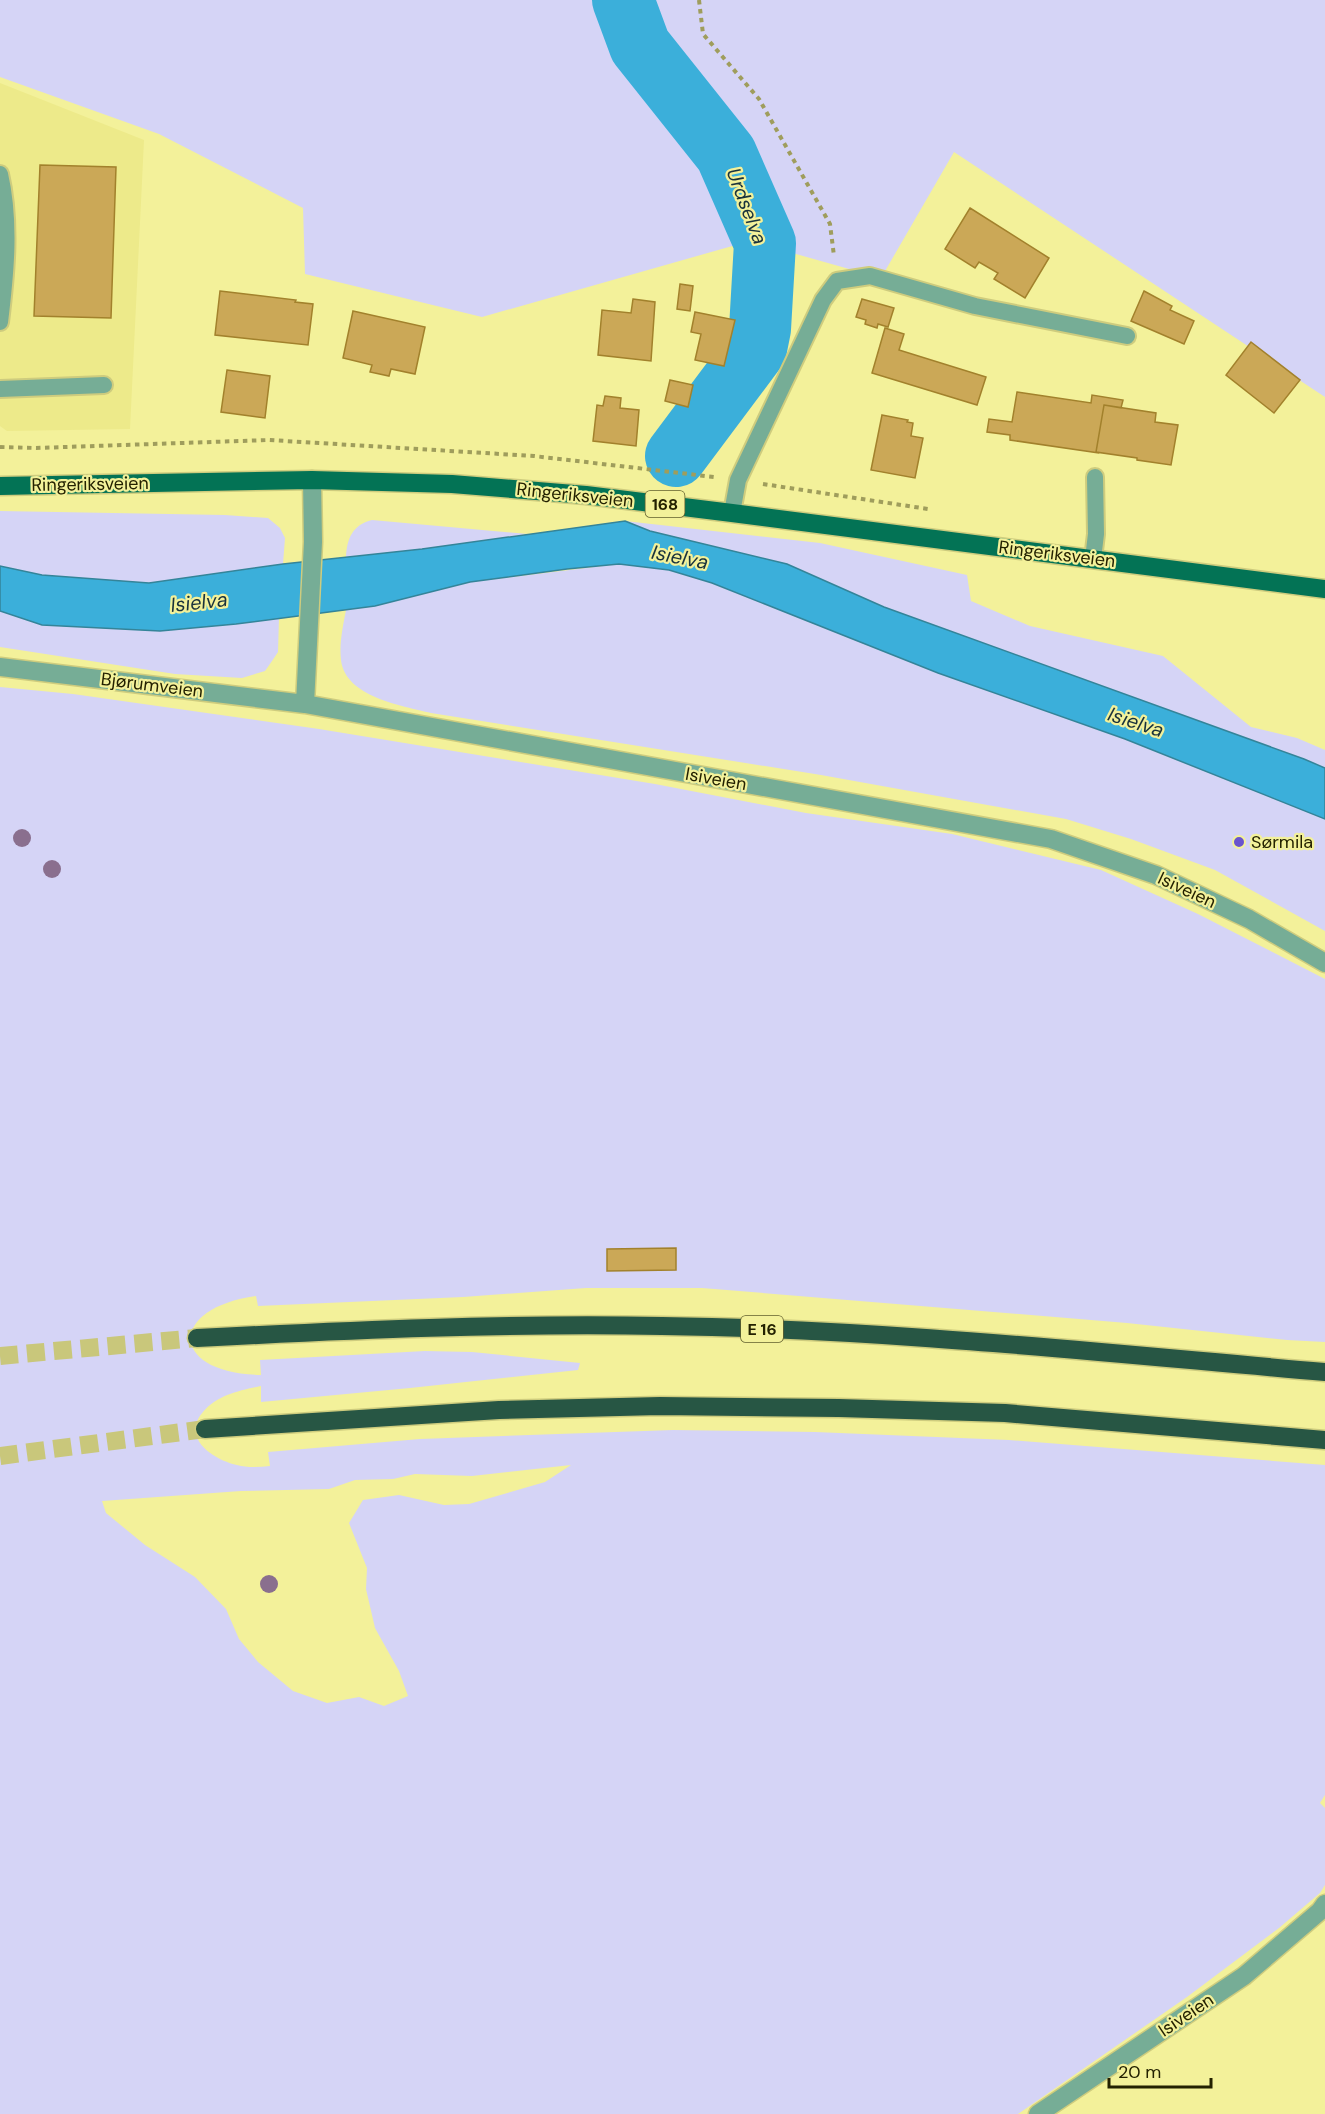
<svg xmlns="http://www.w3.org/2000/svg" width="1325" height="2114" font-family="'DM Sans',sans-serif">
  <rect width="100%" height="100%" fill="#f3f19a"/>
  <!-- built -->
  <path fill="#edea8a" d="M0 83 144 140 130 429 7 431 0 426Z"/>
  <!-- green -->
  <path fill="#d5d4f6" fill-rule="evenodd" d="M0 0H1325V397L954 152 881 278 750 241 482 317 305 274 303 208 159 134 0 77Z
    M0 511 225 515 268 518 280 528 285 538 283 564 149 583 42 575 0 566Z
    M372 520 528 534 422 549 346 557C347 539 352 525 372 520Z
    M625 521 820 543 967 575 971 601 1030 626 1163 656 1251 727 1297 738 1325 750V768L884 607 787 564 650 531Z
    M619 564 669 570 712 583 938 673 1125 739 1325 819V931L1215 870 1131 839 1066 819 821 775 431 713C403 706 345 697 341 660 339 644 343 626 346 610L375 606 470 582Z
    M0 611 42 625 160 631 279 618 278 652 272 661 265 671 242 678 175 674 0 647Z
    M0 687 73 694 319 729 655 784 806 813 952 834 1101 870 1198 914 1325 979V1342L1287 1340 1127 1323 702 1288H586L463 1297 258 1306 256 1296C168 1308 168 1373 261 1375L260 1360 425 1351 472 1352 580 1363 578 1370 410 1388 261 1402V1386C241 1390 217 1395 203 1412 180 1438 214 1460 237 1465 248 1468 259 1467 270 1466L268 1452 420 1439 673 1430 815 1432 1009 1440 1325 1465V1795L1320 1803 1325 1808V1885L1320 1893 1279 1928 1187 1997 1018 2114H0ZM571 1465 545 1482 469 1504 444 1505 399 1495 363 1500 349 1523 367 1568 366 1589 375 1628 399 1671 408 1696 384 1706 359 1697 327 1703 293 1691 258 1662 239 1639 226 1609 195 1577 145 1545 106 1513 102 1501 241 1491 329 1489 355 1480 393 1479 415 1474 472 1476Z"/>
  <!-- water -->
  <path fill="#3bafda" stroke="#348499" stroke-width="1.5" d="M625 521 650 531 787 564 884 607 1304 759 1325 768V819L1125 739 938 673 712 583 669 570 619 564 567 569 470 582 375 606 236 624 160 631 42 625 0 611V566L42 575 149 583 283 564 422 549Z"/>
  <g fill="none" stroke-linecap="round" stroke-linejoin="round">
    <!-- river -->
    <path stroke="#3bafda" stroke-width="62" d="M623 0 640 46 726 154 765 243 760 329 756 349 676 456"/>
  </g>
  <!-- building -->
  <path fill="#cba857" stroke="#a2812c" stroke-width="1.5" d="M40 165 116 167 111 318 34 316Z
    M970 208 1049 258 1025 298 994 279 998 273 979 262 975 268 945 249Z
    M680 284 693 286 690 311 677 309Z
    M220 291 296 300 295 302 313 304 308 345 215 335Z
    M1144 291 1172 306 1170 310 1194 321 1184 344 1131 321Z
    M633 299 655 302 651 361 598 355 602 310 631 313Z
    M862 299 894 308 888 327 878 324 877 328 865 324 866 320 856 317Z
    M353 311 425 327 415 374 391 369 389 376 370 372 372 365 343 358Z
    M695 312 735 320 724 366 695 360 701 334 691 332Z
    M885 328 904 334 899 350 986 377 977 405 872 373Z
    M1251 342 1300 380 1274 413 1226 375Z
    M227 370 270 376 265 418 221 412Z
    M670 380 693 385 688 407 665 401Z
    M1017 392 1091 403 1092 395 1123 400 1121 408 1104 405 1096 452 1099 453 1010 440V435L987 432 989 419 1012 422Z
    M605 396 621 398 620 408 639 410 636 446 593 441 597 405 603 406Z
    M1104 405 1156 413 1155 422 1178 425 1171 465 1137 460V458L1096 452Z
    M882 415 908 420 907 422 913 423 911 436 923 438 915 478 871 470Z
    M676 1248V1270L607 1271V1249Z"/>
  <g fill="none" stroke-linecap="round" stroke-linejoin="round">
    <!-- highway-tunnel -->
    <path stroke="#c9c77b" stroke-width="18" stroke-dasharray="18 9" stroke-linecap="butt" d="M0 1356 197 1338
      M0 1456 205 1429"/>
    <!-- lane casing -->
    <g stroke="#cecc7e" stroke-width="20">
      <path id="lane" d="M0 174C11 222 6 273 0 322
        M0 389 104 385
        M732 513 738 480 823 300 837 281 870 276 975 306 1127 336
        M1093 559 1096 534 1095 477"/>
    </g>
    <!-- street casing -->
    <g stroke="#cecc7e" stroke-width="21">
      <path id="street" d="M0 667 305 704 1051 839 1156 875 1249 919 1325 963
        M305 704 313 542 312 480
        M1038 2114 1244 1976 1320 1911 1325 1904"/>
    </g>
    <!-- primary casing -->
    <g stroke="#cecc7e" stroke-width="21">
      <path id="primary" d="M0 486 312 480 452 484 586 495 732 513 1325 589"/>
    </g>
    <!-- highway casing -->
    <g stroke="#cecc7e" stroke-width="21">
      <path id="highway" d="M197 1338C353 1330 507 1323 662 1326 884 1329 1104 1353 1325 1372
        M205 1429 499 1410 660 1406 839 1408 1005 1413 1325 1440"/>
    </g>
    <!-- path -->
    <path stroke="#9f9d5c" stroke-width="4" stroke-dasharray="4.5 4.5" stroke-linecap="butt" d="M699 0 703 34 759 99 830 224 834 256
      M0 447 36 448 269 440 534 456 714 477
      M763 484 928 509"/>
    <!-- lane -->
    <use href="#lane" stroke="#76ad96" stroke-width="16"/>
    <!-- street -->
    <use href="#street" stroke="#76ad96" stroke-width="18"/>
    <!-- primary -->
    <use href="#primary" stroke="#037355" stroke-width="18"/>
    <!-- highway -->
    <use href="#highway" stroke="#275644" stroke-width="18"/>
  </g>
  <!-- trees -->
  <g fill="#8a6f8e">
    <circle cx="22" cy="838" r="9"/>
    <circle cx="52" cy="869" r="9"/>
    <circle cx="269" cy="1584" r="9"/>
  </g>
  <!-- markers -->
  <circle fill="#6a54cd" stroke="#f3f19a" stroke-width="2" cx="1239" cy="842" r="6"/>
  <g text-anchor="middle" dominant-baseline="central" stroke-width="4.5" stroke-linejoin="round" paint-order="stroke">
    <!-- shield labels -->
    <g fill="#f3f19a" stroke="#615f2e" stroke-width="1.5">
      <rect x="645.5" y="491" width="39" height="26" rx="4.5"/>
      <rect x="741" y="1316" width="42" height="26" rx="4.5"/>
    </g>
    <g font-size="16" font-weight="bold" fill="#232100">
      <text x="665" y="504">168</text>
      <text x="762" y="1329">E 16</text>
    </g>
    <!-- street labels -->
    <g font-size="18" fill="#232100" stroke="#f3f19a">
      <text transform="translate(90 484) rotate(-1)">Ringeriksveien</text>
      <text transform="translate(575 495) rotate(6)">Ringeriksveien</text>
      <text transform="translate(1057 554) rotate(7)">Ringeriksveien</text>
      <text transform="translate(152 685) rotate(7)">Bjørumveien</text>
      <text transform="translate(716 779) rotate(10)">Isiveien</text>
      <text transform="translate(1187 890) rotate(25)">Isiveien</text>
      <text transform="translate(1186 2015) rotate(-34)">Isiveien</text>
    </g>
    <!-- poi labels -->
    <g font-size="18" fill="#232100" stroke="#f3f19a" text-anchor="start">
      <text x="1251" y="842">Sørmila</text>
    </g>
    <!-- water labels -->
    <g font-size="20" font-style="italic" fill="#19323c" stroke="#f3f19a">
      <text transform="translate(747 206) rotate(69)">Urdselva</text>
      <text transform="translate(680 557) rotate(11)">Isielva</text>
      <text transform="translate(199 602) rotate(-6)">Isielva</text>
      <text transform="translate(1136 722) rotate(18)">Isielva</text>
    </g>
  </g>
  <!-- scale -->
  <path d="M1109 2078v9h102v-9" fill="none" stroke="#232100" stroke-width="3"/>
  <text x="1118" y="2078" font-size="18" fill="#232100" stroke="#f3f19a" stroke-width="4.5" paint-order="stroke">20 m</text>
</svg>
